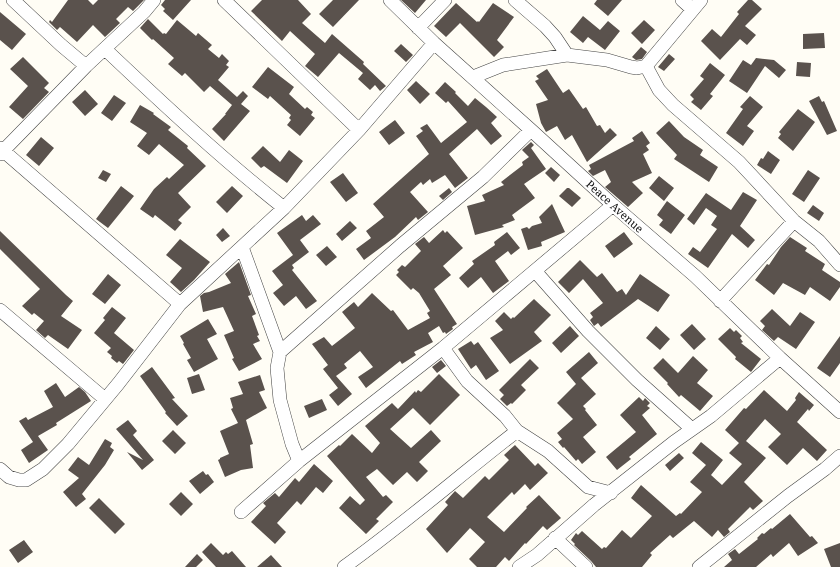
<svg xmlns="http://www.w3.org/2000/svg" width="840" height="567" font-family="'Noto Serif',serif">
  <rect width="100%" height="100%" fill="#fffdf5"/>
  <!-- building -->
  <path fill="#5a524d" d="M68 0H88L93 5 98 0H144L133 11 128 7 116 19 120 23 105 37 93 25 77 42 60 27 57 30 49 22 50 20 52 22Z
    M165 0H191L173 20 163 11 165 9 161 5Z
    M262 0H298L311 14 302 23 325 43 332 34 364 62 363 64 386 86 380 91 375 85 370 90 358 79 363 73 339 53 318 77 305 66 315 54 290 31 282 41 251 11Z
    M333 0H359L333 27 319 14Z
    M401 0H426L415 13Z
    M597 0H622L608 16 594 4Z
    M748 0H752L762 9 745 26 756 35 747 45 740 39 720 60 701 41 712 29 721 37 739 14 737 12Z
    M456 3 477 22 478 21 479 22 493 3 514 17 497 40 504 47 494 57 460 23 446 37 434 26Z
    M0 12 26 34 12 50 0 40Z
    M583 16 600 30 608 21 620 31 605 50 588 37 583 43 570 32Z
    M148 19 163 34 164 33 166 34 177 20 196 36 198 33 212 45 208 49 219 58 222 54 229 61 226 65 229 67 218 80 237 97 243 91 248 96 241 104 250 111 224 141 212 129 226 114H225L232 105 210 86 204 92 185 73 182 76 168 64 174 58 153 39 152 40 140 28Z
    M644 20 655 30 642 44 631 33Z
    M824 33 825 48 803 49V34Z
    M401 44 413 55 406 62 394 51Z
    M641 47 647 52 642 59 636 60 632 57Z
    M669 54 675 59 664 71 658 67Z
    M23 57 49 83 44 88 49 92 23 119 9 107 28 86 10 69Z
    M756 58 774 60 786 70 779 78 765 66 747 93 729 81 743 60 751 65Z
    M797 62 811 63 810 77 796 76Z
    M710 63 725 75 710 94 713 96 701 110 691 102 694 99 690 95 704 79 700 76Z
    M268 67 294 87 289 94 305 109 307 107 313 112 311 115 315 118 300 136 287 125 291 120 289 118 291 115 270 96 268 99 252 87Z
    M547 69 563 93 569 89 583 109 586 107 597 126 600 125 605 133 610 128 617 135 587 162 572 135 565 140 557 126 546 132 541 123 536 104 548 100 535 81 539 79 536 76Z
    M416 81 430 94 420 104 407 90Z
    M445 82 456 92 455 93 468 106 475 98 486 107 497 117 491 123 502 136 491 145 477 129 449 154 468 178 455 188 445 175 432 183 430 179 423 185 421 182 410 192 428 212 418 220 416 217 395 237 364 260 356 249 371 238 366 231 384 217 373 204 429 154 416 136 423 131 420 128 427 124 441 143 467 122 448 101 446 103 435 93Z
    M85 90 98 104 85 116 72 102Z
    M114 95 126 103 112 121 101 113Z
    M750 96 763 107 747 126 754 131 743 146 726 133 743 109 740 107Z
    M819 96 822 102 824 101 837 131 827 135 809 101Z
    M140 105 154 113 153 114 171 127 168 130 188 146 187 148 206 166 178 193 191 207 178 220 182 223 175 231 155 215 153 218 140 209 154 189 167 177 169 179 184 165 159 144 149 155 137 146 147 133 130 122Z
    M798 109 815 122 793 151 778 138 781 134 779 132Z
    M395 120 405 133 389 145 379 132Z
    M669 121 684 137 703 150 700 155 718 167 709 182 674 159 677 155 656 133Z
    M642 131 650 143 646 146 649 150 643 154 652 173 632 182 643 193 628 207 605 187 611 182 605 170 593 176 588 171 591 169 589 165 634 141 632 138Z
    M41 137 54 148 39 166 26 155Z
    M531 142 534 145 531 148 546 169 524 184 535 198 512 215 515 220 502 225 504 227 475 235 467 206 485 201 482 195 504 185 501 182 523 165 522 162 529 157 522 150Z
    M263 146 280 162 289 150 303 161 287 183 264 166 261 168 251 158Z
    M768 151 780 160 771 174 757 165 761 158 763 159Z
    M551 167 560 175 554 182 545 173Z
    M103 170 111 174 106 182 98 178Z
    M808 170 820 178 804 202 792 194Z
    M343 173 358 193 346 202 330 182Z
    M659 176 674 188 664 201 649 188Z
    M121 186 134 196 108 228 96 219Z
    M232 186 243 196 227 213 216 202Z
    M449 188 452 192 443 200 439 196Z
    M567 188H569L581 198 572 207 559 196Z
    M743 192 757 200 740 226 755 240 748 248 732 234 708 268 688 254 693 247 700 252 717 229 711 225 717 216 706 208 694 225 687 219 706 193 731 210Z
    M667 201 685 215 671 234 659 225 663 220 657 215Z
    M552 204 565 232 541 242 542 246 528 250 521 229 527 227 529 229 532 226 542 223 539 217Z
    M813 205 824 213 819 221 807 213Z
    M302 215 306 221 313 215 321 224 300 240 309 252 292 265 294 268 292 270 317 301 306 309 296 296 284 306 273 293 283 285 272 271 293 255 277 233Z
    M350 221 357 228 342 241 336 234Z
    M223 228 230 236 222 242 216 235Z
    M443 230 445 233 447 231 463 248 443 266 451 275 434 289 457 324 452 327 453 329 446 334 445 332 443 333 439 326 428 333 433 342 414 352 416 355 402 364 400 361 366 388 358 377 373 367 360 351 344 364 347 368 336 376 352 394 338 406 329 395 338 388 323 369 328 365 312 344 324 337 332 346 355 328 342 312 354 302 358 307 372 293 391 311 393 310 408 330 430 318 427 313 430 311 419 293 413 288 411 290 396 275 399 272 397 270 402 265 405 267 421 251 415 244 424 237 429 243Z
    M0 231 66 295 73 301 61 316 82 330 68 349 48 335 45 338 36 330 44 321 34 313 32 315 22 306 40 289 0 249Z
    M507 232 520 248 511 255 508 251 495 261 509 281 493 293 481 277 468 288 459 278 474 264 472 261 495 245 494 242Z
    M624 232 633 244 614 258 605 246Z
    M790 237 807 248 805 251 825 264 822 270 840 282V287L830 301 810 287 805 295 783 283 774 295 755 280 767 264 769 265 781 247Z
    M180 239 210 262 194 280 181 292 170 282 182 268 166 255Z
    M327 246 337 257 326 266 316 255Z
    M580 260 597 277 602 273 617 292 622 289 626 295 640 274 670 295 658 312 638 299 601 327 598 323 594 326 590 320 593 317 590 313 603 303 583 279 569 293 558 282Z
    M239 262 251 295 248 296 256 314 252 316 259 335 257 336 260 341 253 344 262 359 239 371 232 359 234 358 224 335 234 331 223 307 203 312 200 296 204 293 209 292 231 283 225 274Z
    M108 274 121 285 105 304 92 294Z
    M534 299 551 315 534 332 542 341 510 364 490 338 503 330 495 321 504 312 511 319 513 317 514 318Z
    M112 307 126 318 114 333 134 350 123 364 119 361 117 363 111 358 112 356 107 352 111 348 94 333 105 320 103 318Z
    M772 309 790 326 800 312 815 322 796 349 778 337 774 341 762 330 765 326 760 321Z
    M208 319 217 334 207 339 218 359 194 372 187 360 191 358 183 344 184 343 180 336Z
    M692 324 706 339 694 350 680 335Z
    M570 326 579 336 561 353 552 343Z
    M656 326 670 339 660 350 646 338Z
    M730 328 734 332 736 330 742 336 740 338 743 342 741 343 761 359 751 372 735 359 736 357 718 339Z
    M840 336V363L830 377 817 368Z
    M471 341 474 345 478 342 499 371 486 380 476 365 471 369 458 349Z
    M589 352 598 363 581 378 596 394 583 406 586 409 585 410 597 425 583 437 596 452 582 464 578 459 576 461 564 447 563 448 558 442 562 439 557 433 573 419 557 403 576 384 566 372Z
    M693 356 708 370 697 383 713 396 700 411 681 395 679 397 667 384 668 383 653 368 663 358 678 373Z
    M530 359 539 368 521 385 526 390 512 404 511 403 507 406 500 399 504 395 499 390Z
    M441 360 446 366 437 373 432 367Z
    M152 367 175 398 172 399 188 416 177 426 165 413 166 412 140 376Z
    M199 374 205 390 192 394 187 378Z
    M439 374 460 395 430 425 413 408 390 429 411 448 431 430 441 441 419 462 428 471 417 482 407 472 393 485 377 469 366 477 383 497 386 495 393 502 376 519 379 521 366 534 339 508 350 496 360 505 365 500 327 456 339 445 340 446 352 434 372 453 380 443 365 426 392 403 398 409 415 391 416 393 418 390 421 392Z
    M260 375 265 390 259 392 267 408 246 420 253 444 250 445 253 468 241 470 225 477 218 460 220 459V458L229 454 220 431 238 423 231 409 233 408 230 398 243 394 238 382Z
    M56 383 65 397 79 387 85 392 91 401 56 423 57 425 38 436 48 450 29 463 21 450 33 442 19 421 26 417 28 420 53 407 44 391Z
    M764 390 787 411 796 400 795 398 799 392 814 405 809 411 808 409 797 422 827 450 817 461 803 448 787 465 768 447 781 434 765 419 746 441 766 458 744 482 763 501 753 510 750 507 728 529 730 532 724 537 718 530 712 537 694 521 673 538 670 535 650 553 652 555 642 567H596L591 561 574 545 575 544 571 540 576 533 578 535 582 531 602 549 604 547 606 548 622 530 631 538 652 516 631 498 641 485 676 516 680 513 681 514 702 492 690 482 706 465 692 453 701 442 723 460 711 475 722 485 742 464 729 453 739 443 725 430 744 408 746 409Z
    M639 397 643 401 645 398 650 403 647 406 650 408 642 415 657 434 629 457 631 459 617 470 606 457 636 432 620 415Z
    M322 399 327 410 309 418 304 406Z
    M128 420 137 431 133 435 154 460 142 470 127 452 143 460 116 429Z
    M173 430 186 443 175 454 162 441Z
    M105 439 112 443 110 447 114 450 105 465 82 494 86 499 76 507 63 492 79 478 68 470 78 457 89 465Z
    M515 445 535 466 538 463 548 473 530 490 525 484 514 495 512 492 487 517 504 532 527 508 526 507 539 495 561 518 547 530 543 526 526 544 525 543 509 561 505 557 496 567H477L469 559 485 542 470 528 447 553 426 529 448 505 445 502 455 491 463 498 485 476 489 480 509 460 504 455Z
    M679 453 684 458 670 471 665 465Z
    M314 464 333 481 323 493 316 487 301 505 297 501 277 523 286 532 275 544 251 522 266 506 263 503 275 493 279 497 295 478 299 482Z
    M203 471 206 475 208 474 214 482 200 494 189 481Z
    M181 492 193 504 181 516 169 504Z
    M99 498 125 524 115 534 89 508Z
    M790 514 810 537 812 536 818 543 798 556 789 543 773 557 771 554 756 567H724L732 560 728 554 735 549 739 554 758 539 757 538 762 533 764 534 771 528 772 529Z
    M24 540 33 552 18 563 9 550Z
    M211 543 223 555 226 552 228 554 232 551 246 567H216L202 552Z
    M840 543V567H831L824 549Z
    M197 554 203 560 196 567H185Z
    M271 555 282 567H257Z"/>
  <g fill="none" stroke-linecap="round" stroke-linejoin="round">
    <!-- minor casing -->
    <g stroke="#444" stroke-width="14">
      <path id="minor" d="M13 0 61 45 86 66
        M224 0 359 130
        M390 0 434 43 531 130 613 205 695 276 780 358 840 412
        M515 0 545 26 555 37 567 55
        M682 0 692 9
        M418 28 445 0
        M105 49C163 104 221 158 284 208
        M646 66 659 90 673 105 739 162 794 221 819 241 840 265
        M473 77 503 65 567 55 607 60 631 67 637 68 646 66 701 0
        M0 148 180 304
        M0 154 86 66 144 12 154 0
        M242 247 280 352 277 368 280 400 292 444 299 461
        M535 271 588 331 637 380 692 429
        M720 301 794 221
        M0 310 105 399
        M443 348 467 381 505 416 517 431 548 451 588 487 611 493
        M280 352 400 246 483 177 531 130
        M0 469 9 477 19 480H26L43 469 68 444 118 384 180 304 284 208 359 130 434 43
        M241 512 299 461 443 348 613 205
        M555 538 586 567
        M344 567C404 524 459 476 517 431
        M519 567 537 555 594 505 674 442 711 416 780 358
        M699 567 788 496 825 469 840 456"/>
    </g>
    <!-- minor -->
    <use href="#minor" stroke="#fff" stroke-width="13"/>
  </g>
  <g text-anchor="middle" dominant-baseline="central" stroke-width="4" stroke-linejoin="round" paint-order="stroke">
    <!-- street labels -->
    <g font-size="11" fill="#111" stroke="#fff">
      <text transform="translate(615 206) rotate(42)">Peace Avenue</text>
    </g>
  </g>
</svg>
